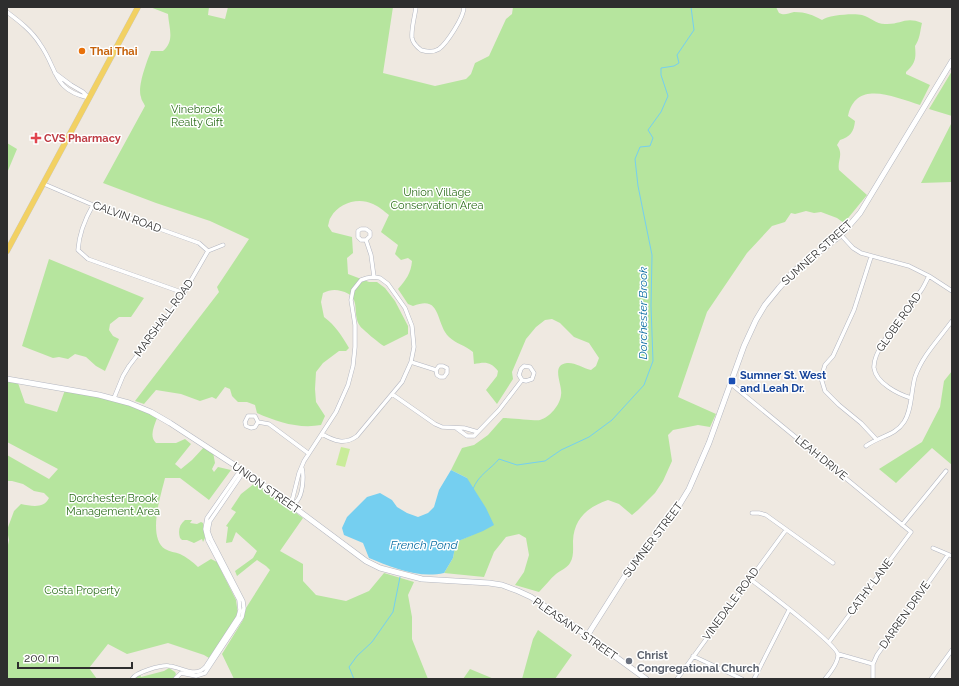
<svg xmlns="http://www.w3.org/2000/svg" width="959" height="686" font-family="Raleway,sans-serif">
  <rect width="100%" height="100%" fill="#efe9e1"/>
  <!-- green -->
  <path fill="#b6e59e" d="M150 7H209L208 15 225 19 228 7H393L383 73 435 86 466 79 471 74 475 63 489 56 506 19 512 14 513 7H776L779 13C785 16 788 13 794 12 806 12 813 15 822 20 828 15 854 13 862 15 870 17 876 24 885 24 901 25 905 16 922 23 920 31 920 39 915 46 916 58 916 63 906 72V74L930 85 920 105C894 97 856 79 848 116L855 121C854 132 850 137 840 140L837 145C844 155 837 160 839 170L867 195 844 223 837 218 821 212 814 213 806 211 795 214 791 213 785 222 772 226 747 253 707 312 678 397 716 414 710 427 698 425 673 430 668 435 672 461 663 481 655 493 638 510 632 515 619 504 608 500C588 507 574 518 573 541 573 548 574 557 570 563 568 567 560 571 556 574 550 579 545 586 539 592L515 585 524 572 529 555 526 538 519 534 506 537 494 552 484 577 444 573 453 558 456 542 472 535 467 478 451 470 462 448 474 445 488 435 503 418C510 418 536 421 540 420 550 417 560 405 561 395 563 385 550 365 567 363 574 362 583 368 591 370L596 366 599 358 589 343 574 337 560 323 552 319 545 320 536 327 526 339 512 372 513 379 497 404 486 390 497 376 498 371C490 361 485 362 474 364L473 352C465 345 456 344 449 337 435 323 442 294 413 306L408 304 398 289C406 280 411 273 412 261L408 258 401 260 395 254 398 245 381 232 389 215C384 211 378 206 373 204 358 197 339 203 331 217 329 219 329 223 328 226L332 232 352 237 353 253 347 258 348 274 369 282H377L385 288 395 301 408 326V334L384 346C380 344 362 329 360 326 351 313 363 296 341 291 335 289 329 290 323 293L321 302 324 317C335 325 342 336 349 348L346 351H339L323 363 316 372 315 389 316 402 325 416 321 425C299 429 277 422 257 413L255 405 247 402H238L232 396 230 389 225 387 216 399 212 397 200 401 181 394 156 390 144 404 135 401 219 292 217 287 249 239 210 221 156 203 103 183 145 106C144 103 141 100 141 97 137 87 147 61 151 51H163C175 41 169 28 168 14Z
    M952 71V116L929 109Z
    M952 122V182L921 183Z
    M7 143 17 149 7 173Z
    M49 259 144 298 131 317H119L110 324 109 330 113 336 119 339 105 371 96 366 86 357 75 354 68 359 59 357 53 358 22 346Z
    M952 371V465L932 448 896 483 879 469 922 442 940 407 944 381Z
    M7 381 18 383 25 403 57 412 65 390 99 393 147 412 157 418C154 426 149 437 156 443H176L185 439 191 444 175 464 181 469 192 460 205 446 213 452 215 463 212 469 214 472 218 467 231 470 209 500 180 478H165C161 495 147 537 165 549 170 552 175 552 180 554 186 557 193 562 198 567L211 559 217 562 236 600 238 615 209 658 204 655 168 643 127 654 108 644 89 668 97 679H7V550L9 540 7 530 14 511 21 504C31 506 44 509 49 498L44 493 34 491 23 484 12 481H7V455L49 479 58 469 7 442Z
    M255 483 303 518 280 551 303 564V581L316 595 346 601 369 591 384 573 414 582 408 595 412 617V639L428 679H234L222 654 243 620 246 608 270 570 266 566 257 560 237 576 235 571 253 558 257 551 236 532 232 542 226 543 228 527 226 526 236 512 231 509 241 494Z
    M185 520H192L190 523 197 524 201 522 203 523 205 538 203 542 202 539 194 543 187 540H182L180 538C178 531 179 525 185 520Z
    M538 630 572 655 555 679H522L533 639Z
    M169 668 175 672 176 674 173 679H133L140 674 141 677 164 671Z
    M470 669 494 679H463Z"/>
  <!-- pitch -->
  <path fill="#c9ec9a" d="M341 447 350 449 345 467 336 465Z"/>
  <!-- water -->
  <path fill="#75cff0" d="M451 470 467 478 486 508 494 525 483 531 456 542 453 558 444 573C419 579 391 567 369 558L363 543 344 535 342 528 347 517 367 497 380 493 392 500 397 507 407 513 418 517 428 513 434 507 439 490Z"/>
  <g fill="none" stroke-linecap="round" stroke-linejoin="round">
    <!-- stream -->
    <path stroke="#75cff0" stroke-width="1" d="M473 489C478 475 491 469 499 459L517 465 545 461 561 450 589 437 612 420 644 385 653 361 651 306 652 255 638 186 635 159 640 147 650 146 653 138 648 130 661 112 668 96 661 75V68L674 66 679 63 677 55 694 30 691 7
      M354 679 349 667 357 656 372 642 393 612 400 577"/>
    <!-- minor casing -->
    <g stroke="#b4b7c1" stroke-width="4.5">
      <path id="minor" d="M416 7C415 16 411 28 412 38 413 43 417 47 421 50 427 52 434 52 439 49 447 43 464 17 464 7
        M7 12C19 21 32 31 40 44 58 69 52 90 89 98
        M55 73 71 85 83 92 88 97
        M44 184 93 205 199 243 208 251
        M93 205C85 219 79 234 78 250L88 259 184 293
        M841 235 853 248 861 253 909 266 929 276 952 291
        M366 240H361L358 237V231L361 229H366L370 232V236L366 240 371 255 374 277
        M871 257 854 310 838 345 833 356 825 365 821 378 825 391 839 405 861 423 876 439
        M411 362 436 370 439 366H443L447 368V373L444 377H440L437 375 436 370
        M731 384 911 532 829 642
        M392 394 435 424 442 427 464 428 478 432
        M114 398 123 376 129 366 179 301 208 251 223 245
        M911 398C898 394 876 383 874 368 872 348 909 309 920 292 924 287 926 281 929 276
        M258 422 255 427 251 428 246 426 245 422 248 416H255L258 422 269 424 308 453
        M456 428 467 436H474L499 410 522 380 519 375 521 369 524 366 530 367 534 373 532 379 526 381 522 380
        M866 446C879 436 895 436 904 422 912 410 911 391 915 377 922 356 939 339 952 321
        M291 505 299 473 304 461 336 412 348 385 353 366 355 347V325L351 300 353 290 361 280 367 278 374 277 380 278 388 284 405 308 412 326 414 347 411 362 402 382 357 436C345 445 334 441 322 434
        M291 505C293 503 295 503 297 501 303 494 304 476 302 468
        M752 513H759L766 515 833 563
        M902 525 946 471
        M933 548 952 556
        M750 579C762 588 838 645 838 655 838 662 830 673 825 679
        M838 654 873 664
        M693 656 742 679
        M132 679C136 672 161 665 169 666 182 667 196 679 206 666L238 617 240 610 239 600 208 541 205 529 207 518 237 475 242 470 240 477 210 521 208 531 211 539 243 601 244 608 242 617 205 673 196 676 181 673 175 679
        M677 679 786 530
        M754 679 789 610
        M873 679V664L877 655 948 555
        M931 679 952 650"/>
    </g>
    <!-- secondary casing -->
    <g stroke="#b4b7c1" stroke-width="6">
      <path id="secondary" d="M7 379 99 395 129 403 151 412 170 423 242 470 291 505 366 561 380 568 422 579 489 583 502 585 518 591 531 597 564 619 646 679
        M587 636 632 565 675 512 689 489 709 443 744 346 756 320 765 305 779 288 794 271 841 235 860 213 952 61"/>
    </g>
    <!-- primary casing -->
    <g stroke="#c9c9c9" stroke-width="6">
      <path id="primary" d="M7 251 138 7"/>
    </g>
    <!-- minor -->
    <use href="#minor" stroke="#fff" stroke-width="3.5"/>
    <!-- secondary -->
    <use href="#secondary" stroke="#fff" stroke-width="5"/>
    <!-- primary -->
    <use href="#primary" stroke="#f2d163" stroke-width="5.5"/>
  </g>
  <!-- markers -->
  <circle fill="#e8710a" stroke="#fff" stroke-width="1.5" cx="82" cy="51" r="4"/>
  <path fill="#e0444e" stroke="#fff" stroke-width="1.5" d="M34 132h4v4h4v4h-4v4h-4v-4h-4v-4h4z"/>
  <rect fill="#1a4fb4" stroke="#fff" stroke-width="1.5" x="728" y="377" width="8" height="8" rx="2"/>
  <circle fill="#6b7280" stroke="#fff" stroke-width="1.5" cx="629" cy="661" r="4"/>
  <g text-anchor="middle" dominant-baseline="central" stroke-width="3" stroke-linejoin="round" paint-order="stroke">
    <!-- food labels -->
    <g font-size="11" font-weight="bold" fill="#c56008" stroke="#fff" text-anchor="start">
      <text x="90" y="51">Thai Thai</text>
    </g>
    <!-- park labels -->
    <g font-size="11" fill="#2c6e1b" stroke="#fff">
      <text x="197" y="109">Vinebrook<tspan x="197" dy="13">Realty Gift</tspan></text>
      <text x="437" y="192">Union Village<tspan x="437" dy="13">Conservation Area</tspan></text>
      <text x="113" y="498">Dorchester Brook<tspan x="113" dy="13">Management Area</tspan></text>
      <text x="82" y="590">Costa Property</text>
    </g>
    <!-- health labels -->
    <g font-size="11" font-weight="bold" fill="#be3a42" stroke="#fff" text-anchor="start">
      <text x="44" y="138">CVS Pharmacy</text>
    </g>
    <!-- street labels -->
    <g font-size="11" fill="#2e2e2e" stroke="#fff">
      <text transform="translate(127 217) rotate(20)">CALVIN ROAD</text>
      <text transform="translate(817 253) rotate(-42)">SUMNER STREET</text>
      <text transform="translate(164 318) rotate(-54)">MARSHALL ROAD</text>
      <text transform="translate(899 322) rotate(-55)">GLOBE ROAD</text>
      <text transform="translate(821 458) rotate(39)">LEAH DRIVE</text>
      <text transform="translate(266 488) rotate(35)">UNION STREET</text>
      <text transform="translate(653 540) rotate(-53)">SUMNER STREET</text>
      <text transform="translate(870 587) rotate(-53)">CATHY LANE</text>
      <text transform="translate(731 604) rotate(-54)">VINEDALE ROAD</text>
      <text transform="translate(905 615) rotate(-55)">DARREN DRIVE</text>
      <text transform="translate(575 629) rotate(35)">PLEASANT STREET</text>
    </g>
    <!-- transit labels -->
    <g font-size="11" font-weight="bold" fill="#164399" stroke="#fff" text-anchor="start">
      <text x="740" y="375">Sumner St. West<tspan x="740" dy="13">and Leah Dr.</tspan></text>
    </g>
    <!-- worship labels -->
    <g font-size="11" font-weight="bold" fill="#5b616d" stroke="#fff" text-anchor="start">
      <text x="637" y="655">Christ<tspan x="637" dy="13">Congregational Church</tspan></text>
    </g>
    <!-- water labels -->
    <g font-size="12" font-style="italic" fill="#0d6fa3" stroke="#fff">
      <text transform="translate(643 313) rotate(-90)">Dorchester Brook</text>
      <text x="424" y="545">French Pond</text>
    </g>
  </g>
  <!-- border -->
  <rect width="959" height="686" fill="none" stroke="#2e2e2e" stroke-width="16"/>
  <!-- scale -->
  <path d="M18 662v6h114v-6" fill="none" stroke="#2e2e2e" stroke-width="2"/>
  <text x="24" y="662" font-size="12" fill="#2e2e2e" stroke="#ffffff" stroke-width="3" paint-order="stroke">200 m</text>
</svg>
